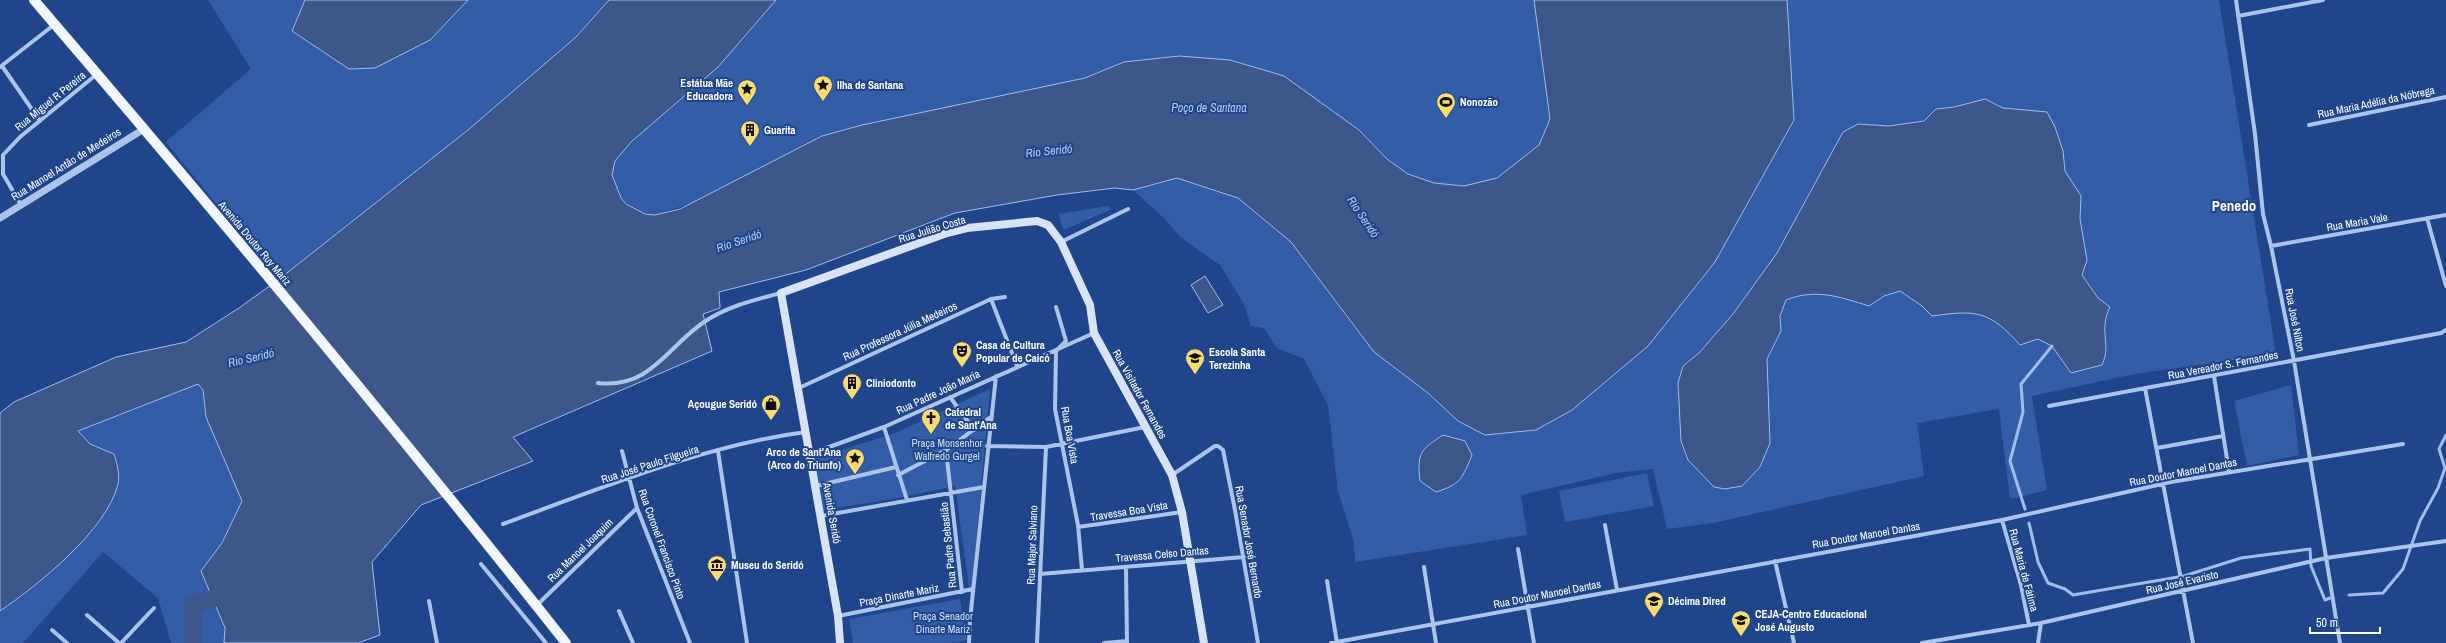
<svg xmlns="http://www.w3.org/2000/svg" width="2446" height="643" font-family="'Archivo Narrow',sans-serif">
  <rect width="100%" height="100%" fill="#20458a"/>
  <!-- green -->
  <path fill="#345da7" d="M208 0H305L292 31 430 40 468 0H609L576 37 468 130 278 280 166 142 251 69Z
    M776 0H1534L1550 119 1539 145 1514 166 1497 178 1464 186 1434 183 1408 174 1387 159 1359 130 1284 76 1230 60 1179 56 1124 62 1085 78 655 215C631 213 601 188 615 161 622 148 636 138 647 128 670 108 696 89 718 66 738 46 757 22 776 0Z
    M1787 0H2219L2276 354 2135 374 2032 396 2047 490 2010 499 1999 409 1917 423 1924 476 1713 523 1667 529 1653 469 1616 473 1521 495 1527 535 1355 562 1354 542 1338 491 1328 405 1304 359 1277 348 1264 328 1251 326 1244 304 1220 265 1180 237 1166 220 1133 190 1177 178 1238 198 1291 242 1374 352 1428 393 1458 421 1715 262 1794 120Z
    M1108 206 1112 209 1064 230 1058 214Z
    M198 384 203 390 206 417 242 501 222 543 201 571 225 628 224 643H171L158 598 103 552 23 643H0V611L26 593 118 464 114 454 90 444 78 431Z
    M2291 385 2299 455 2247 466 2234 401Z
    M990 389 971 601 955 486 893 499 823 510 812 459 893 434Z
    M1647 473 1654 506 1565 522 1559 491Z
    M960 599 967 640 951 643H853L849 619Z"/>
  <!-- water -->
  <path fill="#3d578a" stroke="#a0bdec" d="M305 0H468L430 40 375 68 349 69 292 31Z
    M609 0H776L718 67 631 142 615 161 612 175 621 198 626 204 645 214 655 215 680 209 822 136 862 125 1085 78 1124 62 1179 56 1230 60 1284 76 1359 130 1387 159 1408 174 1434 183 1464 186 1497 178 1539 145 1550 119 1534 0H1787L1794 120 1715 262 1648 346 1572 410 1536 430 1485 435 1458 421 1428 393 1374 352 1291 242 1238 198 1177 178 1133 190 1115 188 1057 195 955 213 806 270 719 292 720 308 703 314 712 351 513 437 533 461 421 505 372 562 380 635 358 643H224L225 628 201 571 222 543 242 501 206 417 203 390 198 384 78 431 90 444 114 454C117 463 120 475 118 484 107 530 38 585 0 611V413L14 402 116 357 186 342 239 308 278 280 468 130 576 37Z
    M1985 99 2003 108 2047 112 2055 127 2063 151 2065 171 2081 196 2080 219 2087 260 2082 275 2098 298 2110 307C2098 331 2112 343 2102 365L2071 373 2052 346 2038 339 2020 345C1989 310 1976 310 1932 316L1922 306 1900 291 1884 296 1869 306C1840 297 1816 288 1786 300L1780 316 1781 331 1767 359 1770 443 1760 467 1742 486 1725 489 1714 487 1688 460 1681 441 1678 383 1683 366 1699 353 1733 314 1777 253 1843 132 1858 124 1889 126 1924 121 1936 109 1954 107Z
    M1205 276 1223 305 1208 313 1191 285Z
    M1443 435 1465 441 1472 455C1462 479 1461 484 1436 492L1420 481C1417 453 1420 450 1443 435Z"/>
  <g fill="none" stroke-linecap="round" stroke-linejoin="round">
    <!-- stream -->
    <path stroke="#a0bdec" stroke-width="3" d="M2025 509 2010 461 2023 412 2021 384 2052 346
      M2029 523 2038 562 2048 583 2065 589 2073 595 2184 576 2241 558 2310 549 2311 566 2325 600 2330 598
      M2349 595 2383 593 2403 569 2420 521 2438 488 2445 468 2439 449 2446 435"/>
    <!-- river -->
    <path stroke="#3d578a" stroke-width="17" d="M193 643V604L227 595 229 587"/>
    <!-- minor -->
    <path stroke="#acc3eb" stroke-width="4" d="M2236 0 2255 134 2263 214 2271 246 2294 361 2340 643
      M2238 16 2323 0
      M2 66 40 121
      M0 67 55 24
      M2309 125 2446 97
      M21 205 3 174V155L20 137 97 74
      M2427 218 2446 286
      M1061 242 1128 209
      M2271 246 2446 215
      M991 299 1017 366
      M1056 307 1066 341 1056 351 1055 409 1078 525 1082 570
      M2214 376 2229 472
      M598 383C650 389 667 347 704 322 728 306 754 300 781 293
      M799 388 991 299 1005 297
      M2145 388 2193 643
      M950 397 974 430
      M2049 406 2441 333 2446 330
      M884 427 907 500
      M987 446 1046 447 1145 427
      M2157 448 2223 436
      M946 450 962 592
      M622 451 637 508 690 643
      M718 451 747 643
      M810 454 884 427 1094 333
      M898 475 946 450 992 416
      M1172 475 1215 446H1218L1223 450 1235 510 1258 643
      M816 486 896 467
      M821 516 984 487
      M2002 520 2021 585 2029 625
      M503 524C599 489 705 445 806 432
      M1605 525 1617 590
      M1078 527 1182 512
      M1518 549 1534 643
      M1775 561 1794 643
      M481 564 546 643
      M1126 567 1127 643
      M1424 567 1436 643
      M1040 574 1244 557
      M1327 581 1337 643
      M429 601 437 643
      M537 605 637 508
      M619 611 633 643
      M87 615 119 643
      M838 616 973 589
      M52 630 67 643
      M121 643 154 608
      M969 643 970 620 996 376
      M1037 643 1046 447
      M1104 643 1127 641
      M1331 643 2002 520 2171 482 2403 444
      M1922 643 2041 623 2326 558 2446 541
      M2038 643 2041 623"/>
    <!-- tertiary -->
    <path stroke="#acc3eb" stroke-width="7" d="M0 218 144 129"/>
    <!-- secondary -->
    <path stroke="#d8e3f8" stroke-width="8" d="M840 643 838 616 781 293 947 233 967 228 1037 221 1048 225 1061 242 1090 305 1094 333 1172 475 1182 512 1204 643"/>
    <!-- primary -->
    <path stroke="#f1f5fe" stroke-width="10" d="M34 0C215 211 393 425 566 643"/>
  </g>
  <!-- icons -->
  <defs>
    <g id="sight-pin" transform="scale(1)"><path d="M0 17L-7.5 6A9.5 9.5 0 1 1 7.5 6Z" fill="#f8dc6d" stroke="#20458a"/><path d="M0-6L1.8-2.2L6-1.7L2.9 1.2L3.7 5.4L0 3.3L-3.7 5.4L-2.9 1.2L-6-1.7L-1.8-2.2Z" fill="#111"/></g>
    <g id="stadium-pin" transform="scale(1)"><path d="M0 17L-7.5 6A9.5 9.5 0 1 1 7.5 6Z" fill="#f8dc6d" stroke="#20458a"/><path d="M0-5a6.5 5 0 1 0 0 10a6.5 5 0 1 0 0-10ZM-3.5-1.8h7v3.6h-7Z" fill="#111"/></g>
    <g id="building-pin" transform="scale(1)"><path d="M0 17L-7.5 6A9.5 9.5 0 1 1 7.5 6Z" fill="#f8dc6d" stroke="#20458a"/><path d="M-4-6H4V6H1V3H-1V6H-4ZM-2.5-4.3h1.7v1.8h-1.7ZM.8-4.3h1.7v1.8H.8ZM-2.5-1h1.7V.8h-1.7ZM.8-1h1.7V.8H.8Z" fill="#111"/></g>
    <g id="theatre-pin" transform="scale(1)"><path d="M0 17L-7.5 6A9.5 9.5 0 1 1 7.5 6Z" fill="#f8dc6d" stroke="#20458a"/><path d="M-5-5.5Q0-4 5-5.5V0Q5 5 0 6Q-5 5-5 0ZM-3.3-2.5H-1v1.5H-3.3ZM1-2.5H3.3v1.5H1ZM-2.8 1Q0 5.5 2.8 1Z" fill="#111"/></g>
    <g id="school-pin" transform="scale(1)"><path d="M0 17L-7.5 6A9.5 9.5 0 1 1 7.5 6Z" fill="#f8dc6d" stroke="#20458a"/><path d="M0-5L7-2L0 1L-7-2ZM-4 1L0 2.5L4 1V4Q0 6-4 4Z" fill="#111"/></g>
    <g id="shop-pin" transform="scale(1)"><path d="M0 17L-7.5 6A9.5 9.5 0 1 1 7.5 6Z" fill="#f8dc6d" stroke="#20458a"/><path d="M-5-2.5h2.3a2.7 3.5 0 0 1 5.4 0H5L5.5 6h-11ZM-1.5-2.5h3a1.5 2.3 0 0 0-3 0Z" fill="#111"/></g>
    <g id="church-pin" transform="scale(1)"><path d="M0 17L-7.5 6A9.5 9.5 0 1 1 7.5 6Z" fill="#f8dc6d" stroke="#20458a"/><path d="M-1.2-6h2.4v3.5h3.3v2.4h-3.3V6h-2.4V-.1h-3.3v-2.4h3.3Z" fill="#111"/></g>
    <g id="museum-pin" transform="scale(1)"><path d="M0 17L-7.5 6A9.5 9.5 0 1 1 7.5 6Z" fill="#f8dc6d" stroke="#20458a"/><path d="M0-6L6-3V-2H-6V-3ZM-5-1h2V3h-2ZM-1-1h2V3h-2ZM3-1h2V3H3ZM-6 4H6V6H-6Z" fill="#111"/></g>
  </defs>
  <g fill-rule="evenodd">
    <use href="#sight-pin" x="823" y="85"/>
    <use href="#sight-pin" x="747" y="89"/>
    <use href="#stadium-pin" x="1446" y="102"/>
    <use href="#building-pin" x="750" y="130"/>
    <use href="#theatre-pin" x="962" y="351"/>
    <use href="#school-pin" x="1195" y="358"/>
    <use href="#building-pin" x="852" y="383"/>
    <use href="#shop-pin" x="771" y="404"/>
    <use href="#church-pin" x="931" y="418"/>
    <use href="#sight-pin" x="855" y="458"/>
    <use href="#museum-pin" x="717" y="565"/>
    <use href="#school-pin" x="1654" y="601"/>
    <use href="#school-pin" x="1741" y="620"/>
  </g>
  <g text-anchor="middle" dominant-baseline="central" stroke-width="4" stroke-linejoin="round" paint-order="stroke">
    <!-- poi labels -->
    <g font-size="11" font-weight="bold" fill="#fff" stroke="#20458a" text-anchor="start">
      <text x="733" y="83" text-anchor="end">Estátua Mãe<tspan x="733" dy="13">Educadora</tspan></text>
      <text x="837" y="85">Ilha de Santana</text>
      <text x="1460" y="102">Nonozão</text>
      <text x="764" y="130">Guarita</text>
      <text x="976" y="345">Casa de Cultura<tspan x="976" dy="13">Popular de Caicó</tspan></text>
      <text x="1209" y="352">Escola Santa<tspan x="1209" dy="13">Terezinha</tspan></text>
      <text x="866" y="383">Cliniodonto</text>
      <text x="757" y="404" text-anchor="end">Açougue Seridó</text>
      <text x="945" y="412">Catedral<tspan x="945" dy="13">de Sant'Ana</tspan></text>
      <text x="841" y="452" text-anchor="end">Arco de Sant'Ana<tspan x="841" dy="13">(Arco do Triunfo)</tspan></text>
      <text x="731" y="565">Museu do Seridó</text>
      <text x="1668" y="601">Décima Dired</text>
      <text x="1755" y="614">CEJA-Centro Educacional<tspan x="1755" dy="13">José Augusto</tspan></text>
    </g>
    <!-- street labels -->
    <g font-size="11" fill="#fff" stroke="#20458a">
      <text transform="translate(50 101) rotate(-39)">Rua Miguel R Pereira</text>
      <text transform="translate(2376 102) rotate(-12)">Rua Maria Adélia da Nóbrega</text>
      <text transform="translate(66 164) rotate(-32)">Rua Manoel Antão de Medeiros</text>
      <text transform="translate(2357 222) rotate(-10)">Rua Maria Vale</text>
      <text transform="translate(932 229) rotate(-17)">Rua Julião Costa</text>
      <text transform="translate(255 243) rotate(50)">Avenida Doutor Ruy Mariz</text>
      <text transform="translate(2295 320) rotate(79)">Rua José Nilton</text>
      <text transform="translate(900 331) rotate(-25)">Rua Professora Júlia Medeiros</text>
      <text transform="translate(2223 365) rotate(-11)">Rua Vereador S. Fernandes</text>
      <text transform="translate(938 392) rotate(-25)">Rua Padre João Maria</text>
      <text transform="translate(1140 394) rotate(61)">Rua Visitador Fernandes</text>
      <text transform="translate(1070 435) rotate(80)">Rua Boa Vista</text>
      <text transform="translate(650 464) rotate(-18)">Rua José Paulo Filgueira</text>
      <text transform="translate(2183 472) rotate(-11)">Rua Doutor Manoel Dantas</text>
      <text transform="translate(1129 511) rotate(-9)">Travessa Boa Vista</text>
      <text transform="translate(832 513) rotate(80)">Avenida Seridó</text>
      <text transform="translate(1866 535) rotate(-10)">Rua Doutor Manoel Dantas</text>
      <text transform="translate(1249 542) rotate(80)">Rua Senador José Bernardo</text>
      <text transform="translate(662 544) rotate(70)">Rua Coronel Francisco Pinto</text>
      <text transform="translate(948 545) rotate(-96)">Rua Padre Sebastião</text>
      <text transform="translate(1032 545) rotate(-88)">Rua Major Salviano</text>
      <text transform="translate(580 550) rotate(-44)">Rua Manoel Joaquim</text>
      <text transform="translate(1162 554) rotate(-5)">Travessa Celso Dantas</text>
      <text transform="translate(2024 570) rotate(75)">Rua Maria de Fátima</text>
      <text transform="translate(2182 582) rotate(-13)">Rua José Evaristo</text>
      <text transform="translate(1547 594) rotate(-11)">Rua Doutor Manoel Dantas</text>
      <text transform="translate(899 595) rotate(-11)">Praça Dinarte Mariz</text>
    </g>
    <!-- park labels -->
    <g font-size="11" fill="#d1dff8" stroke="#20458a">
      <text x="947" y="443">Praça Monsenhor<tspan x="947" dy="13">Walfredo Gurgel</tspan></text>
      <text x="943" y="616">Praça Senador<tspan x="943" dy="13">Dinarte Mariz</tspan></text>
    </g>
    <!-- water labels -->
    <g font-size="12" font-style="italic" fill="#b8cdf2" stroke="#20458a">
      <text x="1209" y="108">Poço de Santana</text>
      <text transform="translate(1049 151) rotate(-6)">Rio Seridó</text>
      <text transform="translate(1363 217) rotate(56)">Rio Seridó</text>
      <text transform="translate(739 241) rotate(-19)">Rio Seridó</text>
      <text transform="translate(251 358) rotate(-13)">Rio Seridó</text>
    </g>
    <!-- district labels -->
    <g font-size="15" font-weight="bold" fill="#fff" stroke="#20458a">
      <text x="2234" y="205">Penedo</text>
    </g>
  </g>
  <!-- scale -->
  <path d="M2310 627v6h70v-6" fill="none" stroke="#ffffff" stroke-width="2"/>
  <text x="2316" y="627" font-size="12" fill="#ffffff" stroke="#20458a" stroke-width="3" paint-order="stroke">50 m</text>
</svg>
